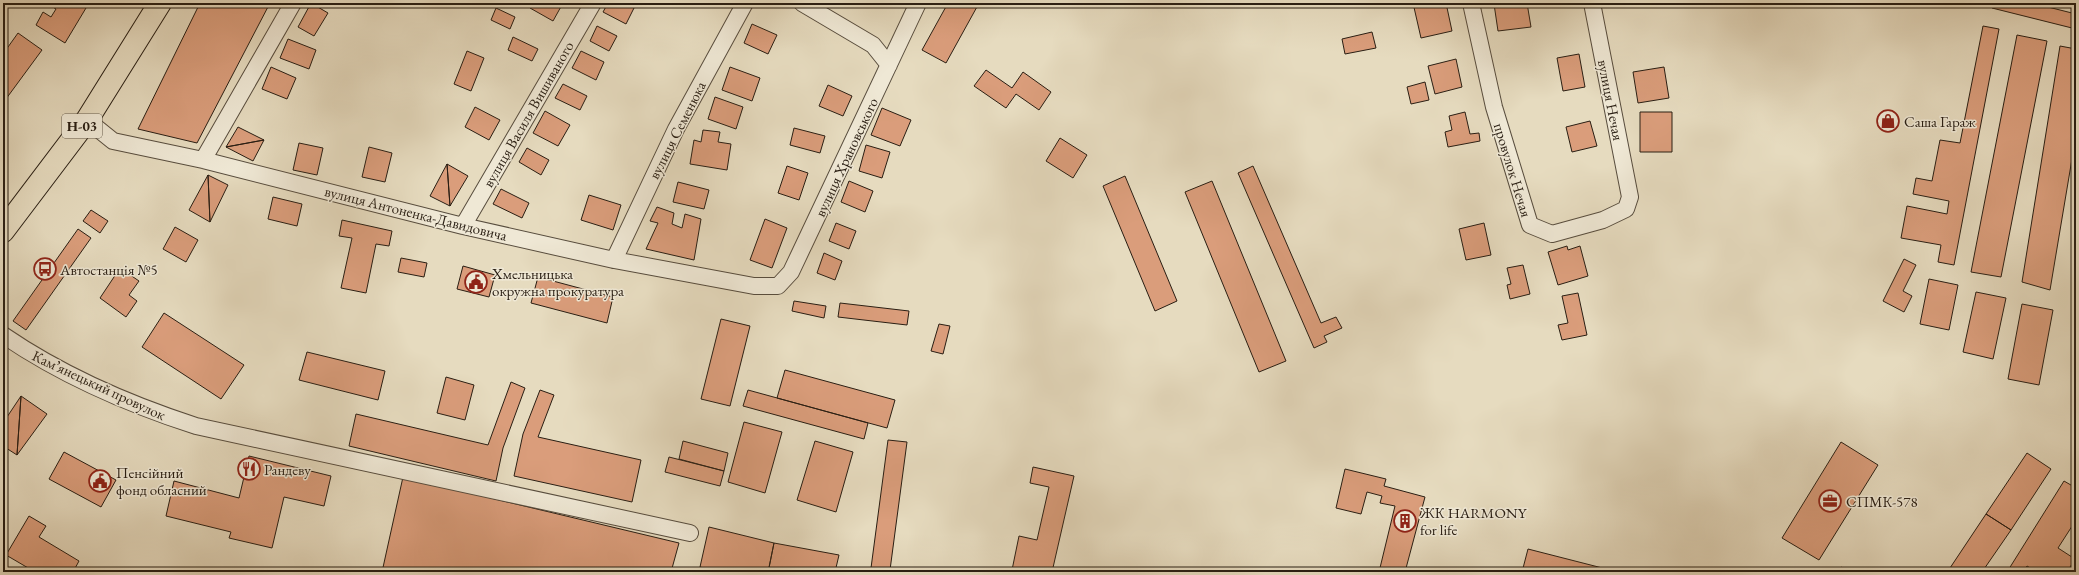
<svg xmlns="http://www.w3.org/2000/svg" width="2079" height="575" font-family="'EB Garamond',serif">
  <rect width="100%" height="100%" fill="#e6dbbf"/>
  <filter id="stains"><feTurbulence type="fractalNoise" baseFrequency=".005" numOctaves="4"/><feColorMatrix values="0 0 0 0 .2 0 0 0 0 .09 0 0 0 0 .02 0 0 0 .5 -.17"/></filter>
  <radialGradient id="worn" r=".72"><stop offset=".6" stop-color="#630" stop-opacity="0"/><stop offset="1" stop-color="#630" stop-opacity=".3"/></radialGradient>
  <!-- building -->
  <path fill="#da9d7b" stroke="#291e13" d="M46 3H89L65 43 36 25 43 12 51 17 56 9Z
    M200 3H270L197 143 138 129Z
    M311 3 328 13 314 36 298 27Z
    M532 3H563L553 21 530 8Z
    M608 3H633L636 4 626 24 603 12Z
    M948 3H975L978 5 946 63 922 50Z
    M1413 3H1446L1452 31 1421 38Z
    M1527 3 1531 27 1498 31 1494 4Z
    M1994 3H2032L2076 14V29L1992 8Z
    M496 8 515 17 510 29 491 20Z
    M752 24 777 35 768 54 744 43Z
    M597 26 617 36 609 51 590 41Z
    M1983 26 1999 29 1954 265 1938 262 1941 245 1901 238 1907 206 1947 214 1949 201 1913 194 1916 178 1932 181 1940 140 1960 143Z
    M1372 32 1376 48 1345 54 1342 39Z
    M18 33 42 50 3 103V54Z
    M2017 35 2047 41 2001 277 1971 272Z
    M513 37 538 49 532 61 508 50Z
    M288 39 316 50 309 69 280 58Z
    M2060 46 2076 49V135L2050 290 2022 282Z
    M467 51 484 58 471 91 454 84Z
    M581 51 604 62 596 80 572 68Z
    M1579 54 1585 87 1563 91 1557 58Z
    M1456 59 1462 87 1435 94 1428 66Z
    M271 67 296 78 287 99 262 89Z
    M730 67 760 78 752 101 722 90Z
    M1664 67 1669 98 1638 103 1633 72Z
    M986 70 1012 88 1023 72 1051 92 1039 110 1016 94 1006 108 974 86Z
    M1425 82 1429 100 1411 104 1407 87Z
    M563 84 587 96 580 110 555 98Z
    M828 85 852 96 843 116 819 106Z
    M715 97 743 107 736 129 708 119Z
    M475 107 500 120 489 140 465 127Z
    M882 108 911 120 900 146 871 135Z
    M545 111 570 125 558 146 533 133Z
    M1465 112 1470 134 1479 133 1480 141 1448 147 1445 132 1452 130 1449 116Z
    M1640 112H1672V152H1640Z
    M1590 121 1597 146 1572 152 1566 127Z
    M238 127 264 140 226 147Z
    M794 128 825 136 820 153 790 145Z
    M703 130 720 132 718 142 731 144 727 170 690 164 694 140 701 142Z
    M1060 138 1087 155 1073 178 1046 161Z
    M264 140 253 161 226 147Z
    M299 143 323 148 317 175 293 170Z
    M866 145 890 152 882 178 859 171Z
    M369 147 392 153 385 182 362 177Z
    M527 148 549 160 541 175 519 162Z
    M447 164 468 176 450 206Z
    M447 164 450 206 430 196Z
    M787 166 808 173 799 200 778 193Z
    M1253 166 1321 323 1336 317 1342 328 1324 336 1327 342 1314 348 1238 173Z
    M208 175 210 222 189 210Z
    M208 175 228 185 210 222Z
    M1125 176 1177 301 1155 311 1103 186Z
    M849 181 873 191 865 212 841 202Z
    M1212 181 1286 361 1259 372 1185 192Z
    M678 182 709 190 704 209 673 202Z
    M501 189 529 203 522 218 493 204Z
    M589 195 621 205 613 230 581 220Z
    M273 197 302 204 297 226 268 219Z
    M657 207 674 213 672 224 682 228 685 214 701 219 694 260 646 249 658 223 650 221Z
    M91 210 108 221 100 233 83 221Z
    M765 219 787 228 772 268 750 260Z
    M342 220 392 231 389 246 376 244 366 293 341 288 352 238 339 236Z
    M836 223 856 231 849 249 829 241Z
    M1484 223 1491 255 1466 260 1459 229Z
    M175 227 198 240 186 262 163 249Z
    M78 229 91 238 26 330 13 321Z
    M1567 246 1568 250 1580 246 1588 276 1558 285 1548 252Z
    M824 253 842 261 835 280 817 273Z
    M401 258 427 263 424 277 398 272Z
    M1904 259 1916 265 1903 291 1912 296 1904 312 1883 301Z
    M1523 265 1530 294 1510 299 1507 285 1511 284 1507 268Z
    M463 266 495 275 489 297 457 289Z
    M120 268 139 281 129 295 137 301 126 317 100 298Z
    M538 277 613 297 607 323 531 303Z
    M1929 279 1958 285 1949 330 1920 324Z
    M1976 292 2006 298 1993 359 1963 352Z
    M1578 293 1587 335 1562 340 1558 325 1568 323 1562 296Z
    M794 301 826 306 824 318 792 311Z
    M840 303 909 311 907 325 838 317Z
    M2022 304 2053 310 2039 385 2008 379Z
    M164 313 244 365 221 399 142 347Z
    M721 319 750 326 730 406 701 399Z
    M939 324 950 326 943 354 931 351Z
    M307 352 385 371 378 400 299 380Z
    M785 370 895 400 887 428 777 398Z
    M446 377 474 385 465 420 437 413Z
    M511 382 525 388 503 448 496 481 349 446 356 414 488 445Z
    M540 390 554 395 538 437 641 460 632 502 514 476 523 434Z
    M748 390 868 423 864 439 743 406Z
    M21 396 17 455 3 446V423Z
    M21 396 47 414 17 455Z
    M744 422 782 432 765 493 728 482Z
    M888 440 907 442 890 570 871 568Z
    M683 441 728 453 724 471 679 459Z
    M815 441 853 452 836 512 797 500Z
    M1841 442 1878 465 1819 560 1782 538Z
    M64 452 116 480 101 507 49 479Z
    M2027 453 2051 469 2011 530 1986 514Z
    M249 456 331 476 324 506 284 497 272 548 229 538 231 532 166 516 174 481 239 498Z
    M669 457 724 471 720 486 665 472Z
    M1033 467 1074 476 1052 572 1012 570 1019 536 1037 540 1049 487 1030 483Z
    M1345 469 1386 479 1384 486 1425 497 1405 572H1379L1395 506 1380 503 1382 496 1367 492 1361 514 1336 508Z
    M403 477 679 543 671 572H382Z
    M2064 481 2076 488V520L2058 548 2075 559 2067 572H2037L2027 566 2023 572H2007Z
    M1986 514 2011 530 1982 572H1956L1950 568Z
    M29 516 46 526 39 537 79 561 73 572H35L6 555Z
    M709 527 774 543 768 572H719L700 567Z
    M774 543 839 555 835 572H793L769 568Z
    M1528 549 1618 572H1522Z
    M1841 567 1849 572H1837Z"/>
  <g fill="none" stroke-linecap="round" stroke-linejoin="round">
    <!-- minor casing -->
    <g stroke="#584d3e" stroke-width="18">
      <path id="minor" d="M802 3 873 45 889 65
        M1471 3 1494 107 1530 225 1552 234 1603 220 1626 209 1630 197 1592 3
        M87 120 113 141 203 160 463 226 614 260 754 286H778L791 272 918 3
        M203 160 293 3
        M463 226 593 3
        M614 260 676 129 745 3
        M3 335C60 374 131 405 196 426L690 533"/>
    </g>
    <!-- primary casing -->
    <g stroke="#291e13" stroke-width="24">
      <path id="primary" d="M3 231 87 120 160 3"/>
    </g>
    <!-- minor -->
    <use href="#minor" stroke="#efe8d5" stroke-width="16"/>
    <!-- primary -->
    <use href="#primary" stroke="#e6dbbf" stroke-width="22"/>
  </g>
  <!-- icons -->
  <defs>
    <g id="shop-ring" transform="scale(1.15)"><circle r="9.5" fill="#efe8d5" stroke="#8f2418" stroke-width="1.5"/><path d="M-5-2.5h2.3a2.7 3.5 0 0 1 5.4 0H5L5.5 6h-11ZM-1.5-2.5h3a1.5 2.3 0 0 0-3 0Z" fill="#8f2418"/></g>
    <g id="bus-ring" transform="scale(1.15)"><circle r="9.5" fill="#efe8d5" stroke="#8f2418" stroke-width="1.5"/><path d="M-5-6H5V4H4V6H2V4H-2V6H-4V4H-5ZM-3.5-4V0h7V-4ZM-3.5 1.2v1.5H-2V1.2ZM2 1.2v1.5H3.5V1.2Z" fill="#8f2418"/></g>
    <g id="civic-ring" transform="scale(1.15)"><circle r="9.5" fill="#efe8d5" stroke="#8f2418" stroke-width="1.5"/><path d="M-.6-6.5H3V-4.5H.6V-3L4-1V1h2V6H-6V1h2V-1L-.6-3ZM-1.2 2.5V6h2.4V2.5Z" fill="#8f2418"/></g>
    <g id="restaurant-ring" transform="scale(1.15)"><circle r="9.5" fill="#efe8d5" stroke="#8f2418" stroke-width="1.5"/><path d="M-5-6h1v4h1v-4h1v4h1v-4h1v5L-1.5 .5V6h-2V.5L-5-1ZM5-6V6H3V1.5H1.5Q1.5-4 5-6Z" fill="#8f2418"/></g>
    <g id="office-ring" transform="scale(1.15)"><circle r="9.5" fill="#efe8d5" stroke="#8f2418" stroke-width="1.5"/><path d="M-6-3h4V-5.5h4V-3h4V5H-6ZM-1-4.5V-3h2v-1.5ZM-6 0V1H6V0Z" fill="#8f2418"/></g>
    <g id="building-ring" transform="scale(1.15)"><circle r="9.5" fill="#efe8d5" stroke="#8f2418" stroke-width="1.5"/><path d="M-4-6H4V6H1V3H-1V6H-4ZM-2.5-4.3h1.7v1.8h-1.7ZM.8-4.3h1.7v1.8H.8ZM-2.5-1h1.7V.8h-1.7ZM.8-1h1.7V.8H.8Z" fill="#8f2418"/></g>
  </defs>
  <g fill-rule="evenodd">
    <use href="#shop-ring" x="1888" y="121"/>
    <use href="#bus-ring" x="45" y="269"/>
    <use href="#civic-ring" x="476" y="282"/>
    <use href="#restaurant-ring" x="249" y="469"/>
    <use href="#civic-ring" x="100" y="481"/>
    <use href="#office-ring" x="1830" y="501"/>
    <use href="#building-ring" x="1405" y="521"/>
  </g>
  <g text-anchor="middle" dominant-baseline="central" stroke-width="3" stroke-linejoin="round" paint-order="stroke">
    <!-- shield labels -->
    <rect fill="#efe8d5" stroke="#645b4d" stroke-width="1" x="62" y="114" width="40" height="24" rx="3"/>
    <g font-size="14" font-weight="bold" fill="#291e13">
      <text x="82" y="126">Н-03</text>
    </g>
    <!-- street labels -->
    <g font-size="15" fill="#291e13" stroke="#efe8d5">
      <text transform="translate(1611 100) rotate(79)">вулиця Нечая</text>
      <text transform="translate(528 114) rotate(-60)">вулиця Василя Вишиваного</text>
      <text transform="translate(677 130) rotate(-63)">вулиця Семенюка</text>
      <text transform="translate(846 157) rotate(-65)">вулиця Храновського</text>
      <text transform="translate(1513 170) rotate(73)">провулок Нечая</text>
      <text transform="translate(416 213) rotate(14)">вулиця Антоненка-Давидовича</text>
      <text transform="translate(99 385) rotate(25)">Камʼянецький провулок</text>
    </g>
    <!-- poi labels -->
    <g font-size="15" fill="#291e13" stroke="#efe8d5" text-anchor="start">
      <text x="1904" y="121">Саша Гараж</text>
      <text x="60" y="269">Автостанція №5</text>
      <text x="492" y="273">Хмельницька<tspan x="492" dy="17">окружна прокуратура</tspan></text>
      <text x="264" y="469">Рандеву</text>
      <text x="116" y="472">Пенсійний<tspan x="116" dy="17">фонд обласний</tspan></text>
      <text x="1846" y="501">СПМК-578</text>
      <text x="1420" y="512">ЖК HARMONY<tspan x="1420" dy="17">for life</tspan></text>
    </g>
  </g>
  <!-- margin -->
  <rect width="2079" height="575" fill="none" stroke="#e6dbbf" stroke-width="16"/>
  <rect x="4" y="4" width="2071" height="567" fill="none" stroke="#291e13" stroke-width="2"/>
  <rect x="8" y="8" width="2063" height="559" fill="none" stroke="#291e13"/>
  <rect width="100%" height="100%" filter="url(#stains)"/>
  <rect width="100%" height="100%" fill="url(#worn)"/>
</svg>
